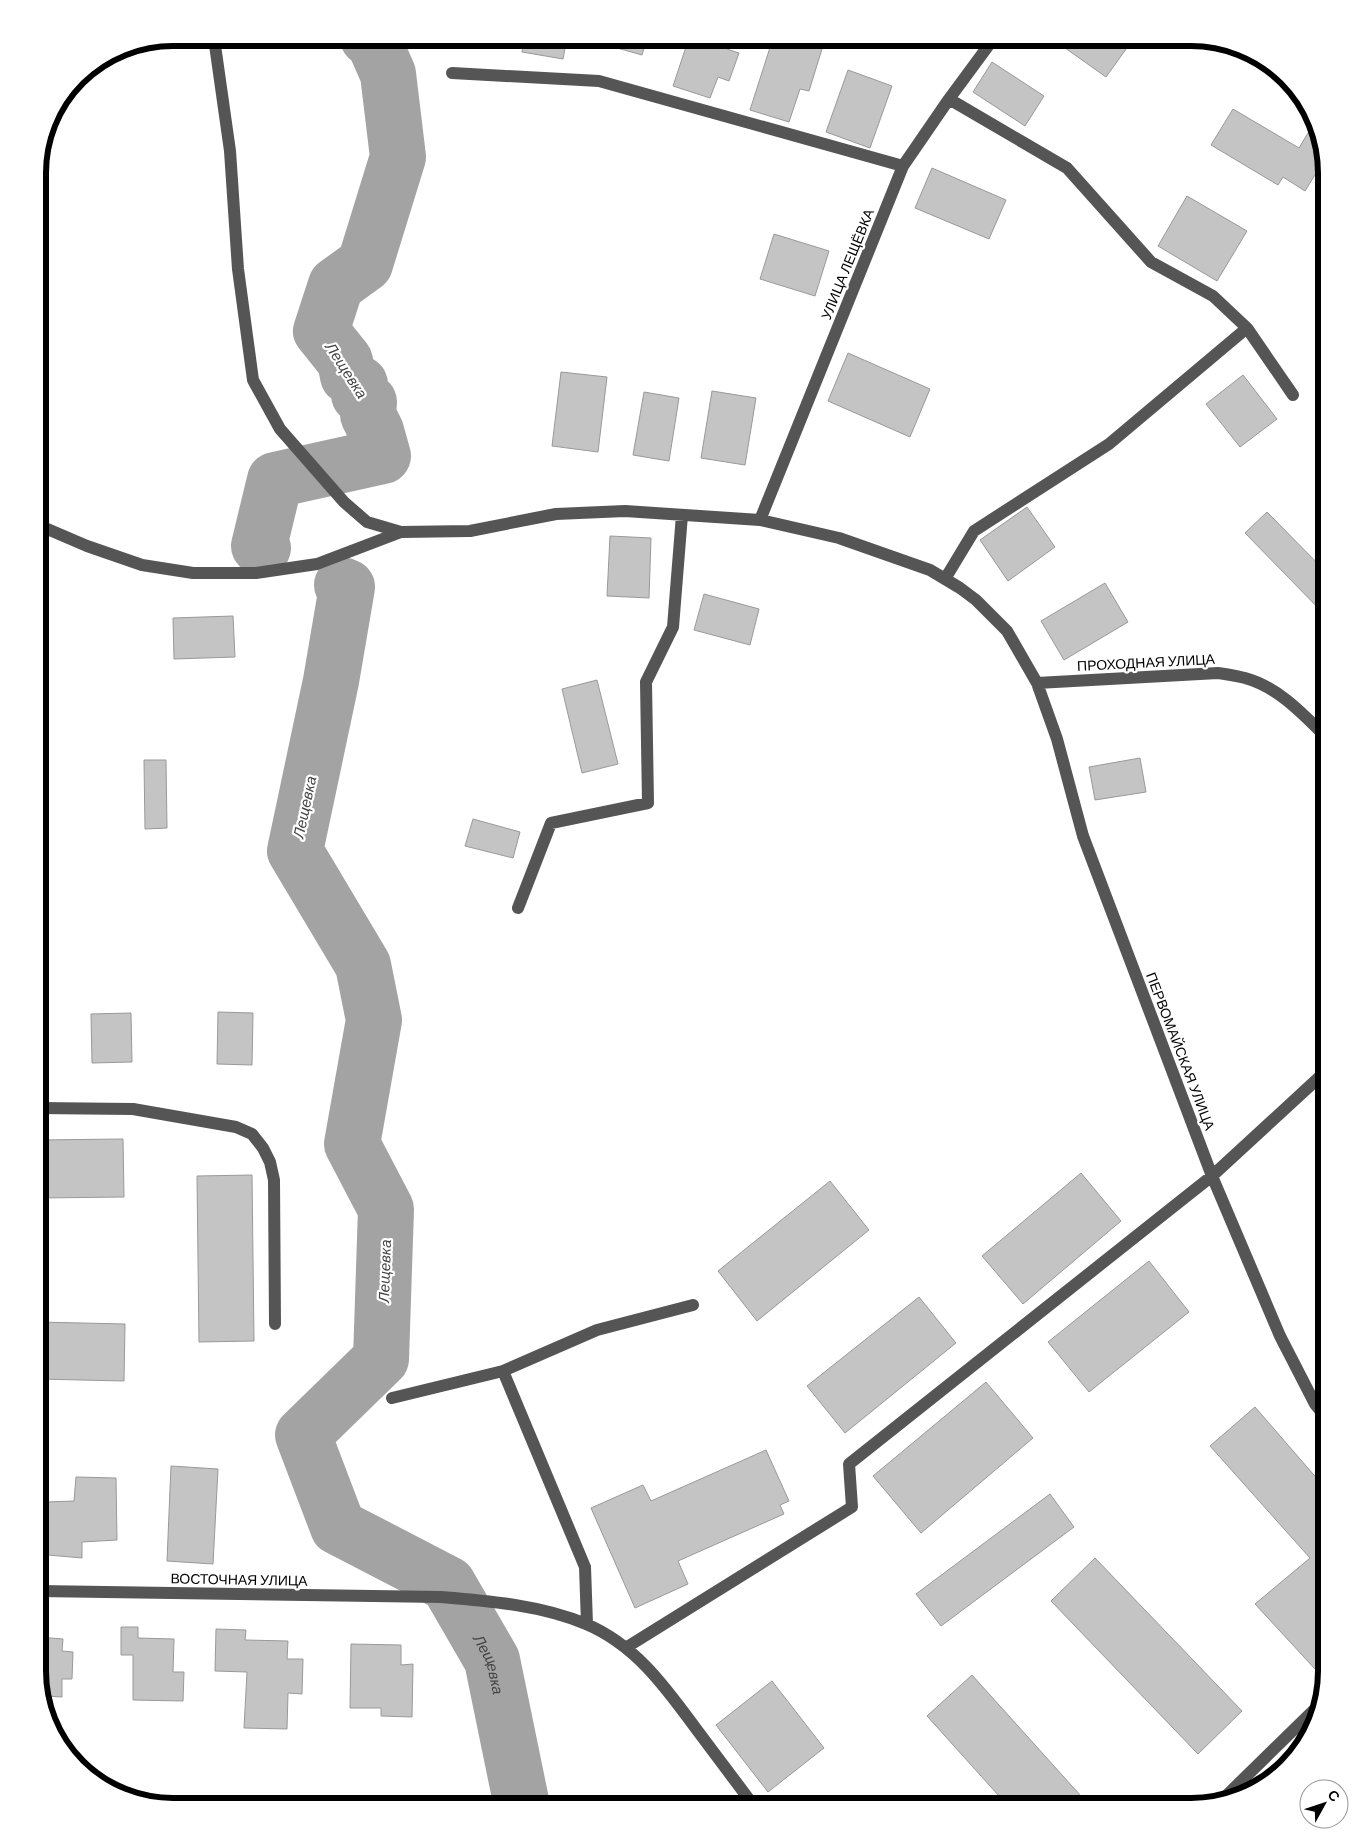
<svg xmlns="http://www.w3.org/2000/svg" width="1364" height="1844" font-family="Barlow,sans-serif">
  <rect width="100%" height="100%" fill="#fff"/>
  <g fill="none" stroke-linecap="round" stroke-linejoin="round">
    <!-- stream -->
    <path stroke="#a3a3a3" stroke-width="9" d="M447 1806 458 1803 521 1800"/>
    <!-- river -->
    <g stroke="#a3a3a3" stroke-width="56">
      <path d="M263 548 259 546 275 480 383 456 376 431 368 415 369 402 359 395 360 384 348 376 345 361 321 331 336 285 365 264 398 157 388 74 374 42 368 38"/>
      <path id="s1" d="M342 585 347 587 331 681 295 851 363 965 374 1020 352 1144 386 1209 381 1359 303 1435 338 1527 448 1584 492 1660 522 1806"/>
    </g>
  </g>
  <!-- building -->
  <path fill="#c4c4c4" stroke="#999" d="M524 38H567L563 59 522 52Z
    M613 38H647L642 55 610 46Z
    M689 38H728L724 48 739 53 729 81 718 77 710 98 673 86Z
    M773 38H787L822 49 809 91 800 89 789 122 750 110Z
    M892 38H918L914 47Z
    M1051 38H1119L1129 45 1106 77Z
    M992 62 1044 96 1025 126 973 92Z
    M848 70 892 86 870 148 826 132Z
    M1233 109 1299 148 1308 133 1315 137 1323 162 1305 191 1283 177 1278 185 1211 145Z
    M932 168 1006 200 989 239 915 208Z
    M1187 196 1247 231 1217 281 1158 246Z
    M774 234 829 251 815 296 760 279Z
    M848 353 930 389 910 437 828 401Z
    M561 372 607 377 598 452 552 446Z
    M1243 375 1277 419 1240 447 1206 404Z
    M712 391 756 398 745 465 701 458Z
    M644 392 679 398 669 461 633 455Z
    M1027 507 1055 547 1008 581 980 540Z
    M1267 512 1326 572V616L1245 533Z
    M610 536 651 538 649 598 607 596Z
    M1105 583 1128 622 1064 660 1041 621Z
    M704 594 759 609 750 645 694 630Z
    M233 616 235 657 174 659 173 618Z
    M597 680 618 764 582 773 562 689Z
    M1140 758 1146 792 1095 800 1089 767Z
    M144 760H166L167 828 145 829Z
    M473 819 520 832 513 858 465 846Z
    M218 1012 253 1013 252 1065 217 1064Z
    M131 1013 132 1062 92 1063 91 1014Z
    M123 1139 124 1197 38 1198V1140Z
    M1081 1173 1121 1221 1023 1304 982 1256Z
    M252 1175 254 1341 199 1342 197 1176Z
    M830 1181 869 1230 757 1321 718 1271Z
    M1149 1261 1189 1312 1089 1392 1048 1342Z
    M919 1297 956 1343 845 1433 807 1386Z
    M38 1322 125 1324 124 1381 38 1379Z
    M986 1382 1033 1438 921 1533 873 1476Z
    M1255 1407 1326 1489V1659L1315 1669 1255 1604 1310 1558 1210 1446Z
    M766 1450 789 1501 780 1505 784 1514 678 1561 688 1584 635 1608 591 1508 643 1485 651 1501Z
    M171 1466 218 1469 213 1564 167 1561Z
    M76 1477 116 1478 117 1540 82 1542V1558L48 1555 46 1502 74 1501Z
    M1050 1494 1074 1527 941 1626 916 1594Z
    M1095 1558 1242 1711 1198 1754 1051 1601Z
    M121 1627H138V1638L174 1639 173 1672H184L183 1701 133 1700V1655H121Z
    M216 1629 246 1630 245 1640 288 1641 287 1659H303L302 1694 288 1693 287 1729 244 1728 247 1672 215 1671Z
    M38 1637 63 1639 62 1651 73 1652 72 1679H62V1697L45 1696 38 1671Z
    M351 1644 401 1645V1665L413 1664 412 1717 381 1716V1708H350Z
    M972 1675 1090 1806H1008L927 1716Z
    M772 1681 824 1748 768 1792 716 1725Z"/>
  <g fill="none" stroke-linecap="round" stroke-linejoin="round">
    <!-- minor -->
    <path stroke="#555" stroke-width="12" d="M214 38 230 151 238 269 253 380 280 429 344 502 367 522 401 532 470 531 556 514 625 511 760 520 839 538 930 570 960 588 976 600 1007 631 1037 683 1057 739 1083 836 1212 1176 1280 1336 1315 1404 1326 1417
      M452 73 599 81 903 166
      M949 99 1067 168 1151 262 1213 296 1247 328 1293 395
      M760 520 903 166 949 99 994 38
      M38 525 87 546 142 565 193 573H256L317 564 401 532
      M945 579 974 531 1109 444 1247 328
      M1037 683 1218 673C1227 674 1236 676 1245 678 1278 687 1303 714 1326 737
      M518 908 551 823 648 803 646 682 673 627 682 515
      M38 1108 133 1109 236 1127 252 1134 263 1148 270 1162 274 1180 275 1324
      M392 1398 503 1371
      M38 1591 441 1597C489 1601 541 1605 586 1624 636 1645 666 1688 697 1730 716 1755 735 1781 754 1806
      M587 1624 585 1567 503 1371 597 1330 693 1305
      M627 1647 852 1507 849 1464 1212 1176 1326 1071
      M1227 1795 1317 1707"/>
  </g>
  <g text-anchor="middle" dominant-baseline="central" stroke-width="4.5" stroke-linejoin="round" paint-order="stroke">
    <!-- street labels -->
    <g font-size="14" fill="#000" stroke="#fff">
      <text transform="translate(847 264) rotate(-68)">УЛИЦА ЛЕЩЁВКА</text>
      <text transform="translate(1146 662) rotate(-3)">ПРОХОДНАЯ УЛИЦА</text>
      <text transform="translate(1181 1051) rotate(69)">ПЕРВОМАЙСКАЯ УЛИЦА</text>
      <text transform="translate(239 1579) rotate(1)">ВОСТОЧНАЯ УЛИЦА</text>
    </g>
    <!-- water labels -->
    <g font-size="15" font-style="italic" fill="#444" stroke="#fff">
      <text transform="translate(347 370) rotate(57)">Лещевка</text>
      <text transform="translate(304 807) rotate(-78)">Лещевка</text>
      <text transform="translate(384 1271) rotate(-88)">Лещевка</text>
      <text stroke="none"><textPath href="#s1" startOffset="1235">Лещевка</textPath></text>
    </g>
  </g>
  <!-- crop -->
  <path d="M0 0H1364V1844H0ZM173 46H1191A127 127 0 0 1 1318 173V1671A127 127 0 0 1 1191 1798H173A127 127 0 0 1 46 1671V173A127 127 0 0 1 173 46Z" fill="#fff" fill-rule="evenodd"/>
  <path fill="none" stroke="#000" stroke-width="6" d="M173 46H1191A127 127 0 0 1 1318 173V1671A127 127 0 0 1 1191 1798H173A127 127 0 0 1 46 1671V173A127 127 0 0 1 173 46Z"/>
  <!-- north arrow -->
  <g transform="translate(1324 1804) rotate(50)"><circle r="24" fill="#ffffff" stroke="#999999"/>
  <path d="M0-4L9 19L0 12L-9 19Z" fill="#000000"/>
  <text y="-8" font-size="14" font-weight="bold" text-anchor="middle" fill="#000000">С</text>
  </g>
</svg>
